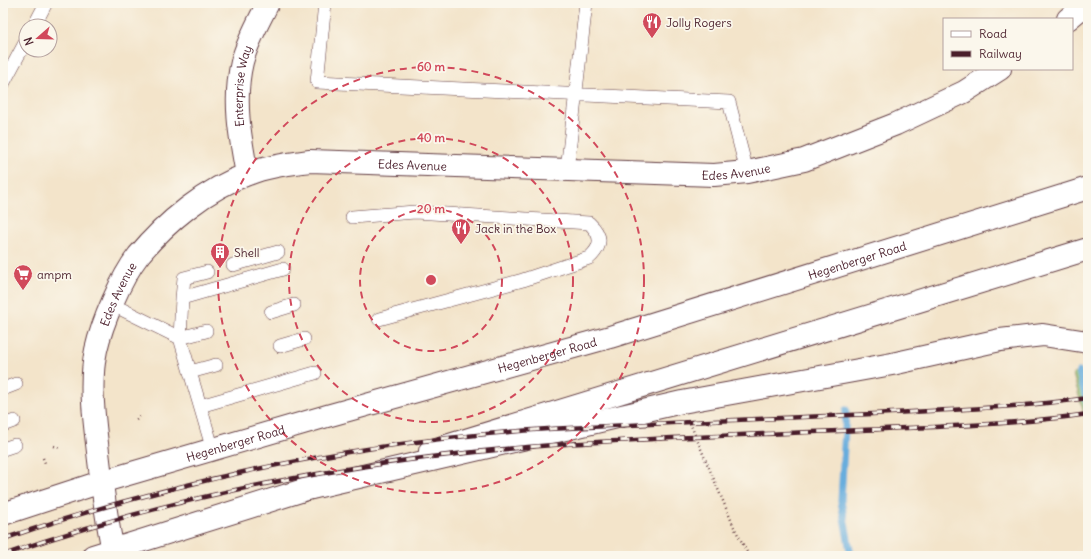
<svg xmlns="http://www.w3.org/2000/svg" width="1091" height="559" font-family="Delius,sans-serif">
  <rect width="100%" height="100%" fill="#fbf7ec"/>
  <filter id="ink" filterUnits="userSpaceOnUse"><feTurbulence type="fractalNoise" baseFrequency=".025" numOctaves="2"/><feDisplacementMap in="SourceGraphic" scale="8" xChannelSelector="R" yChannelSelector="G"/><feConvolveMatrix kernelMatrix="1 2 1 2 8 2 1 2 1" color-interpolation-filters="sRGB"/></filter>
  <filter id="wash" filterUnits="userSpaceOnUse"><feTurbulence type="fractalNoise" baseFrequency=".012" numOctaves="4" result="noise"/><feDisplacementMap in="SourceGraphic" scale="16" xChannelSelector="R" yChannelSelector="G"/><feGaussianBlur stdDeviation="0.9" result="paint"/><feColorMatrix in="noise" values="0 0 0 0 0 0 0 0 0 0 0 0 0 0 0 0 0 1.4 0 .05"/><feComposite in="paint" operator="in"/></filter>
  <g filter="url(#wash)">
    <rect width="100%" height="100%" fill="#f3e4ca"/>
    <!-- green -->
    <path fill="#98c16d" stroke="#71704c" d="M1079 372 1086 374 1088 383V429L1073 374Z"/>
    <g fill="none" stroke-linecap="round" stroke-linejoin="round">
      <!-- stream -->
      <path stroke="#68addd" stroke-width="7" d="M1079 372 1088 407
        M846 410 841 501 851 556"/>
    </g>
  </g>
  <g filter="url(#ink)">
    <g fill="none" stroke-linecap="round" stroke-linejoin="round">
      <!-- service casing -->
      <g stroke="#633d43" stroke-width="14">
        <path id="service" d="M325 3 317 82 729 102 747 172
          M34 26 46 3
          M3 84 26 41
          M567 170 586 3
          M352 217 415 212 589 223C602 235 603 246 589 258L523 280 379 319
          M233 265 278 252
          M182 298 184 278 207 272
          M111 304 180 338 213 450
          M271 312 294 305
          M206 331 180 338 182 298 283 269
          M280 346 304 339
          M190 372 216 365
          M3 389 16 384
          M200 406 315 373
          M3 425 14 421
          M3 449 15 445"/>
      </g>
      <!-- minor casing -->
      <g stroke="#633d43" stroke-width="24">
        <g id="minor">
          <path id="s1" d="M247 174C240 137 233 99 242 62 247 42 259 21 268 3"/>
        </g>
      </g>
      <!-- tertiary casing -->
      <g stroke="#633d43" stroke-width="24">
        <g id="tertiary">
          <path d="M1068 19 1087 3"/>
          <path id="s2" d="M114 556C107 522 102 487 98 452 94 418 89 383 96 350 102 323 121 278 138 256 166 222 206 189 248 174 268 166 289 164 310 161L714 175 747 172 804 160 896 124 964 92 1000 69"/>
        </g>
      </g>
      <!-- primary casing -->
      <g stroke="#633d43" stroke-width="24">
        <g id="primary">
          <path d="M430 451 1088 249"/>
          <path id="s3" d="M3 514 101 482 327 416 610 337 1088 188"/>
          <path d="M93 556 326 483"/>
        </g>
      </g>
      <!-- motorway casing -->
      <g stroke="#633d43" stroke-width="24">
        <path id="motorway" d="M307 489 682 402 892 364 1000 340 1043 335 1088 342"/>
      </g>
      <!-- path -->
      <path stroke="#633d43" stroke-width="2.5" stroke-dasharray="1 3" stroke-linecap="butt" d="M136 420 140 416
        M690 423 734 527 749 556
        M54 446 60 448
        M43 458 45 463"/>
      <!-- service -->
      <use href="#service" stroke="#fff" stroke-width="13"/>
      <!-- minor -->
      <use href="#minor" stroke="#fff" stroke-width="22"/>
      <!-- tertiary -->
      <use href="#tertiary" stroke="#fff" stroke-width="22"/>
      <!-- primary -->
      <use href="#primary" stroke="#fff" stroke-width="22"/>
      <!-- motorway -->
      <use href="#motorway" stroke="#fff" stroke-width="22"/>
      <!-- rail casing -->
      <g stroke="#4a1f2b" stroke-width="4.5">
        <path id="rail" d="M3 539C179 479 363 441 548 429 656 423 765 419 873 414 945 410 1017 408 1088 398
          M3 555C180 493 366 459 553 445 664 437 774 434 884 429 952 426 1020 424 1088 414"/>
      </g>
      <!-- rail -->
      <use href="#rail" stroke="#fbf7ec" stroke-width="3" stroke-dasharray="9" stroke-linecap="butt"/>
    </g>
  </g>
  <!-- distance rings -->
  <g fill="none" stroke="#d1495b" stroke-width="2" stroke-dasharray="7 5">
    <circle cx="431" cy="280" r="71"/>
    <circle cx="431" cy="280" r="142"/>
    <circle cx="431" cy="280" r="213"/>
  </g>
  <!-- icons -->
  <defs>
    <g id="restaurant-pin" transform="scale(1)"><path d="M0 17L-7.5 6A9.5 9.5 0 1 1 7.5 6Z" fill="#d1495b" stroke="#fbf7ec"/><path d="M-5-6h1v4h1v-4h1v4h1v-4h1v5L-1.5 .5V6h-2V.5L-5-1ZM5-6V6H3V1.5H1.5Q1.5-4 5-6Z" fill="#fff"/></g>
    <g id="building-pin" transform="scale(1)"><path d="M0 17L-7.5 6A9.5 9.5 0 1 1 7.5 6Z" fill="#d1495b" stroke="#fbf7ec"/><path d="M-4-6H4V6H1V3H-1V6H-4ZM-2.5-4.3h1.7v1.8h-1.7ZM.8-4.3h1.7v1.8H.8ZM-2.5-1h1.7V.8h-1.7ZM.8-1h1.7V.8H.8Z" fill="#fff"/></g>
    <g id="supermarket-pin" transform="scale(1)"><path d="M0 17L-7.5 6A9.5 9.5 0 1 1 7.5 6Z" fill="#d1495b" stroke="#fbf7ec"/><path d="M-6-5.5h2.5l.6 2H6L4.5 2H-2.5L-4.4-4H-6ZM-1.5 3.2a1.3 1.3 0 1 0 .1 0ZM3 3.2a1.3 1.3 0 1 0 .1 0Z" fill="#fff"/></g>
  </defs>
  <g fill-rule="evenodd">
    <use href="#restaurant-pin" x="652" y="22"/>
    <use href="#restaurant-pin" x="461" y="228"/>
    <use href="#building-pin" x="220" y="252"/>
    <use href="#supermarket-pin" x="23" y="274"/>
  </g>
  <g text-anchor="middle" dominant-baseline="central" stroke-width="3.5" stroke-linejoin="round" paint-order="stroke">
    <!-- poi labels -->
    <g font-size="12" fill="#4a1f2b" stroke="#fbf7ec" text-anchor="start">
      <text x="666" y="22">Jolly Rogers</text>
      <text x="475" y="228">Jack in the Box</text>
      <text x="234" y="252">Shell</text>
      <text x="37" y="274">ampm</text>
    </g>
    <!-- street labels -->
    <g font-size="12" fill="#4a1f2b" stroke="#fbf7ec">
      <text stroke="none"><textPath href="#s1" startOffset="89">Enterprise Way</textPath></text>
      <text stroke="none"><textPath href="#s2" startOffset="616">Edes Avenue</textPath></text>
      <text stroke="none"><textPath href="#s2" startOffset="940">Edes Avenue</textPath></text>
      <text stroke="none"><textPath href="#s3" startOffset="891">Hegenberger Road</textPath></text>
      <text stroke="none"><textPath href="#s2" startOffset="268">Edes Avenue</textPath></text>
      <text stroke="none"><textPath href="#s3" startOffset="567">Hegenberger Road</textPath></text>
      <text stroke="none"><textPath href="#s3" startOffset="243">Hegenberger Road</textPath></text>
    </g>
  </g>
  <circle cx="431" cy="280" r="6" fill="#d1495b" stroke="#fbf7ec" stroke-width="2"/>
  <g font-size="12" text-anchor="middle" font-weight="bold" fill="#d1495b" stroke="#fbf7ec" stroke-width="3.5" stroke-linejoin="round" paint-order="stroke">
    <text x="431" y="71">60 m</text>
    <text x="431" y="142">40 m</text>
    <text x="431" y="213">20 m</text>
  </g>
  <!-- margin -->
  <rect width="1091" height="559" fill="none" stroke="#fbf7ec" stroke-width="16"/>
  <!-- legend -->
  <rect x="943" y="18" width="130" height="52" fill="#fbf7ec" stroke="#b4a19f"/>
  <rect x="951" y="31" width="20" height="6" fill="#ffffff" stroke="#b4a19f"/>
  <text x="979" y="38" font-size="12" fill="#4a1f2b">Road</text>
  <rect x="951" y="51" width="20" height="6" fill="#4a1f2b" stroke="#b4a19f"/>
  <text x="979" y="58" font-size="12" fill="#4a1f2b">Railway</text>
  <!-- north arrow -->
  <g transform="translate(38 38) rotate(250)"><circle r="19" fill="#fbf7ec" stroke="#b4a19f"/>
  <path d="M0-3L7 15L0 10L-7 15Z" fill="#d1495b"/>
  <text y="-6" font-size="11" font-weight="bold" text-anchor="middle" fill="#4a1f2b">N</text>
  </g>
</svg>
